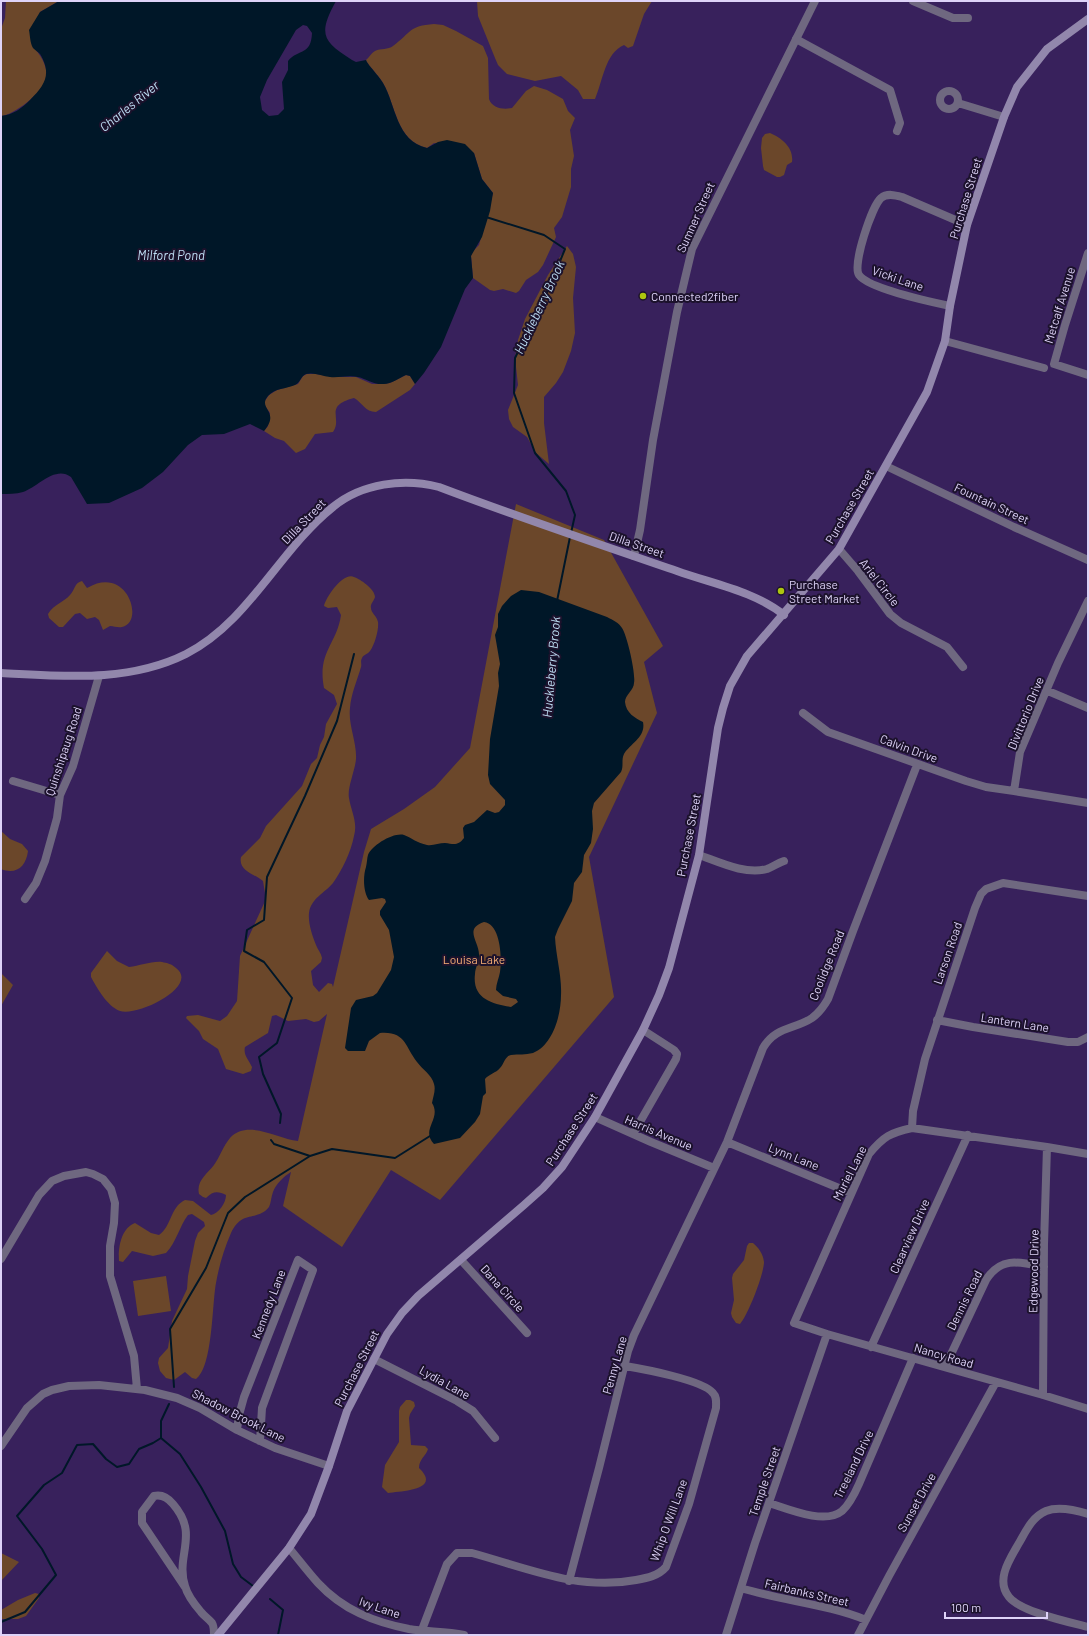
<svg xmlns="http://www.w3.org/2000/svg" width="1089" height="1636" font-family="Barlow,sans-serif">
  <rect width="100%" height="100%" fill="#38215c"/>
  <!-- green -->
  <path fill="#6b472a" d="M6 1H59L40 12 33 47C41 55 49 68 46 80 42 93 14 115 1 116V29L5 18Z
    M477 1H652L644 14 633 46 628 48 624 45C605 53 603 81 595 99H583L578 90 561 76 535 81 507 74 498 65 495 58 478 16Z
    M434 24 443 25 456 31 483 46 488 58 489 99C492 108 503 110 512 108L526 91 534 86 547 90 563 99 568 111 575 118 570 130 574 156 571 169V187L562 217 554 228 556 237 543 265 538 272 526 280 519 291 516 293 503 289 494 291 490 290 473 278 471 256 472 252 479 245 493 193 482 179 474 153 434 143 427 148C396 141 396 105 383 83 380 77 367 64 366 60 369 58 371 53 375 51 381 48 388 50 393 46 412 32 408 26 434 24Z
    M770 133C782 138 794 148 792 162L787 165 784 175 780 177H777L764 170 763 166 761 148 762 138 765 134Z
    M567 246 573 254 576 267 573 298 575 333 571 351 563 372 556 383 544 397V423L549 464 536 453 527 437 513 427 509 419 508 410 518 385 515 358 518 340 525 319 548 275Z
    M307 374H316L334 377H356L372 384H381L390 383 406 375 410 376 415 384 410 390 376 412C365 412 362 402 354 398 323 406 343 418 333 432L315 434 305 449 296 453 284 441 275 438 264 431 268 426 270 413 265 406 264 402 269 395 277 390 298 384 303 376Z
    M516 504 604 540 663 646 644 662 657 713 589 857 614 997 440 1200 391 1170 342 1247 283 1206 291 1172C283 1177 276 1184 273 1192 271 1197 271 1203 269 1207 257 1222 242 1209 231 1233 224 1249 219 1266 216 1283 212 1304 213 1367 196 1379L192 1378 185 1372 174 1380 166 1378 160 1371 158 1363 159 1358 168 1348 172 1321 187 1289 188 1276 195 1241 198 1233 205 1226 204 1222 192 1214 188 1215C179 1227 177 1241 166 1253L153 1256 132 1251 123 1262 119 1261C118 1248 121 1228 135 1223L151 1233 159 1235C172 1226 170 1207 185 1200L193 1201 211 1215C219 1213 226 1203 226 1195 218 1191 213 1191 206 1198L203 1197 199 1194C196 1181 207 1174 214 1165 220 1157 223 1146 230 1138 248 1119 277 1139 298 1141L327 1014 319 1021 314 1022 306 1019 288 1021 276 1015 272 1016 268 1033 245 1047C243 1055 249 1060 252 1067L251 1071 243 1074 226 1069 218 1049 203 1039 199 1031 186 1018 187 1016 198 1015 220 1021 227 1016 237 1001 240 956 266 899 263 881C255 874 238 871 241 857L260 838 266 826 302 786 311 764 317 758 320 745 324 737 326 724 337 704 334 695 324 688C317 652 337 644 341 615L337 607 328 608 324 606C326 597 343 572 354 577 360 579 375 589 375 597 374 601 370 604 371 608 371 613 377 616 378 622 379 629 375 644 370 651 368 654 363 655 362 658 360 661 362 664 361 667 357 681 351 694 350 708 348 725 357 742 356 759 355 771 347 788 349 798 351 811 358 822 354 836 351 852 342 870 333 883 325 893 311 898 309 913 308 923 312 935 316 945 318 950 321 953 322 958L321 962 311 971 313 985 319 992 328 983 332 984 333 987 364 852 371 829 404 809 435 787 470 748Z
    M82 581 87 588C128 564 145 623 122 627 118 628 114 626 110 626L103 630 99 620 95 617 87 619 80 613 75 614 63 627H59L49 618 48 614C54 604 64 602 70 595 75 590 74 583 82 581Z
    M1 831 10 839 22 844 28 851C26 867 16 875 1 869Z
    M107 951 117 961 129 967C140 966 151 961 162 962 167 963 172 964 176 968 200 986 138 1017 120 1011 107 1006 97 988 91 977V973Z
    M1 973 13 985 1 1006Z
    M749 1243H753C759 1248 763 1254 764 1262 764 1274 748 1315 740 1324L736 1323 732 1317 731 1313 734 1300 732 1278 733 1274 744 1260 747 1246Z
    M166 1276 171 1311 138 1316 133 1281Z
    M406 1400H410L414 1402 415 1406 410 1414 409 1418 411 1445 425 1446 428 1449C426 1456 419 1459 419 1468 442 1490 402 1491 388 1493L382 1487 385 1465 399 1442V1411L400 1407Z
    M1 1553 19 1562 1 1581Z
    M35 1593 39 1594V1598L26 1616 18 1619H1V1610L18 1600Z"/>
  <!-- water -->
  <path fill="#001728" fill-rule="evenodd" d="M59 1H336C318 34 322 41 352 60L356 62 366 60C367 64 380 77 383 83 396 105 396 141 427 148L438 142 447 140 465 144 474 153 482 179 493 193 490 211 482 237 471 256 473 278 465 289 441 347 424 373 415 384 410 376 406 375C399 378 391 384 384 384 373 385 367 379 358 377 348 375 339 378 330 377 322 376 314 372 306 374 301 376 300 383 295 385 286 389 275 388 268 396 257 409 281 411 264 431L250 424 224 434 202 435 188 445 163 472 142 488 109 503 87 504 71 477C55 465 38 487 23 492 16 494 8 494 1 494V116C13 115 22 108 30 100 45 85 52 74 40 54 38 52 35 50 33 48 30 43 30 35 29 30L40 12ZM303 25 307 26 312 33C311 56 299 48 288 61V70L282 82 284 109 278 115 269 116 262 110 260 97 267 80 296 30Z
    M521 590 539 592 607 617C613 620 619 623 622 628 627 635 636 674 634 683 634 690 625 695 625 702 626 713 635 718 643 722 646 737 631 743 624 754 621 760 624 766 621 772L594 803 592 811 593 829 591 843 584 855 582 872 574 883 572 901 558 929 555 937C556 957 562 976 561 995 561 1015 553 1045 533 1053 525 1055 519 1054 511 1055 505 1056 504 1064 500 1068 496 1073 489 1074 485 1079L486 1093 483 1096 480 1114 475 1122 460 1138 434 1144C420 1129 442 1119 432 1103 433 1097 436 1090 434 1084 432 1075 422 1069 417 1062 405 1047 406 1031 380 1033L369 1041 365 1051H348L345 1048 351 1008 356 1000 373 996 377 993 391 970 394 957 389 930 380 915V911L386 902 385 899 382 898 369 900C363 892 363 876 366 867 367 863 367 858 368 855 372 845 394 832 404 835 412 838 417 843 427 845 433 846 439 843 445 843 454 844 458 846 464 838L463 828 465 825 474 822 487 810 495 813 499 812 505 805V800L490 784 488 775 490 739 499 686 498 673 500 664 495 635 498 627V614L502 606 511 596ZM484 922C501 924 502 959 500 972 499 978 496 984 496 990L503 996 516 999 518 1002 511 1007C491 1004 472 998 475 974 475 968 479 962 479 956 480 942 463 929 484 922Z"/>
  <g fill="none" stroke-linecap="round" stroke-linejoin="round">
    <!-- stream -->
    <path stroke="#001728" stroke-width="2" d="M486 217 544 235 565 249 549 288 515 358 514 393 535 453 566 491 575 515 571 533
      M557 601 570 537
      M280 1123 281 1114 263 1074 259 1057 277 1043 292 998 264 962 244 951 247 930 264 920 267 877 305 796 337 721 354 654
      M271 1140 274 1144 310 1156
      M174 1387 170 1329 206 1268 228 1213 245 1197 310 1156 332 1149 395 1158 430 1136
      M161 1438 180 1454 201 1487 225 1531 233 1564 241 1577 253 1586
      M270 1599 283 1610 278 1635
      M1 1622 25 1612 56 1575 42 1549 17 1516 44 1485 62 1473 77 1445 93 1444 106 1459 117 1467 129 1464 139 1449 153 1443 161 1438V1421L169 1404"/>
    <!-- minor -->
    <path stroke="#6f6880" stroke-width="8" d="M913 1 953 18H968
      M796 39 890 90 900 123 897 131
      M940 100a9 9 0 1 1 18 0a9 9 0 1 1-18 0Z
      M958 103 1004 117
      M1088 253 1065 325 1054 364 1088 375
      M950 306C932 302 869 289 859 275 852 265 872 206 881 198 887 193 895 195 902 197L967 225
      M945 341 1044 368
      M839 549 858 571 890 614 901 623 947 647 963 667
      M1088 601 1058 663 1020 752 1014 791 1088 803
      M1048 691 1088 708
      M803 713 828 732 966 781 986 787 1014 791
      M13 781 60 795
      M699 855C719 862 745 875 767 869 772 867 778 863 784 861
      M25 899 36 883 45 861 57 818 60 795 73 766 99 676
      M937 1020 973 1027 1068 1042H1078L1088 1037
      M595 1117 651 1142 714 1168
      M912 1128 913 1111 925 1059 975 908 981 894 986 889 1003 883 1088 896
      M633 1134 676 1059 677 1054 674 1050 643 1030
      M727 1142 851 1193
      M1088 1154 1047 1147 912 1128C890 1133 884 1136 869 1154L794 1323 827 1334 1043 1395 1088 1409
      M1 1259 39 1195 52 1181 64 1176 86 1172 93 1174 103 1179 111 1189 115 1203 114 1223 110 1246V1276L134 1356 137 1389
      M461 1260 527 1333
      M871 1347 968 1135
      M374 1359 457 1401 473 1411 495 1438
      M945 1367 986 1280C1001 1256 1020 1262 1044 1267
      M1043 1395 1044 1244 1047 1147
      M237 1430 239 1415 244 1397 298 1260 313 1270 262 1408 260 1441
      M1 1446 27 1408 43 1394 52 1390 69 1386 99 1385 145 1390 177 1398 200 1408 237 1430 275 1448 329 1466
      M769 1503C788 1509 825 1525 842 1511 850 1504 855 1493 859 1484L913 1358
      M1088 1514C1075 1510 1059 1506 1046 1511 1032 1517 1026 1531 1019 1543 1010 1559 995 1580 1009 1597 1021 1612 1069 1622 1088 1627
      M289 1548C299 1560 308 1572 318 1583 343 1610 374 1622 409 1629 427 1632 446 1631 464 1635
      M569 1581 599 1468 628 1351 634 1335 727 1142 763 1048C776 1026 794 1030 812 1018 819 1013 824 1006 828 999L853 931 917 765
      M185 1587 142 1523V1512L154 1496C162 1494 168 1498 173 1504 200 1535 175 1555 185 1586 187 1594 195 1605 201 1612 204 1616 209 1619 212 1623 214 1626 214 1631 214 1635
      M741 1588C782 1601 827 1604 866 1620
      M420 1635 447 1564 457 1553H472C527 1568 578 1591 636 1580 647 1578 658 1576 666 1567L689 1504 716 1408C716 1402 717 1397 713 1393 703 1380 643 1369 625 1366
      M726 1635 755 1543 827 1334
      M858 1635 889 1576 996 1382"/>
    <!-- tertiary -->
    <path stroke="#6f6880" stroke-width="8" d="M886 466 1014 527 1088 560
      M634 556 640 530 653 440 677 312 692 249 815 1"/>
    <!-- secondary -->
    <path stroke="#9287ac" stroke-width="8" d="M1 673C63 676 128 683 186 654 249 622 279 550 333 507 362 483 404 478 439 487 518 517 598 544 677 571 713 584 754 591 784 615
      M218 1635 289 1548 311 1514 329 1466 347 1411 387 1334 402 1313 418 1296 524 1205 543 1188 562 1167 595 1117 643 1030 659 995 669 968 699 855 718 728 723 708 730 686 747 656 839 549 927 392 945 341 950 306 967 225 1004 117 1017 87 1047 49 1088 19"/>
  </g>
  <!-- markers -->
  <g fill="#adc60f" stroke="#1c122c" stroke-width="1.5">
    <circle cx="643" cy="296" r="4"/>
    <circle cx="781" cy="591" r="4"/>
  </g>
  <g text-anchor="middle" dominant-baseline="central" stroke-width="4" stroke-linejoin="round" paint-order="stroke">
    <!-- street labels -->
    <g font-size="12" fill="#ded3f8" stroke="#1c122c">
      <text transform="translate(965 198) rotate(-73)">Purchase Street</text>
      <text transform="translate(695 217) rotate(-66)">Sumner Street</text>
      <text transform="translate(898 278) rotate(19)">Vicki Lane</text>
      <text transform="translate(1059 305) rotate(-73)">Metcalf Avenue</text>
      <text transform="translate(992 503) rotate(25)">Fountain Street</text>
      <text transform="translate(849 506) rotate(-60)">Purchase Street</text>
      <text transform="translate(303 521) rotate(-46)">Dilla Street</text>
      <text transform="translate(637 544) rotate(19)">Dilla Street</text>
      <text transform="translate(880 582) rotate(52)">Ariel Circle</text>
      <text transform="translate(1025 713) rotate(-68)">Divittorio Drive</text>
      <text transform="translate(909 748) rotate(20)">Calvin Drive</text>
      <text transform="translate(63 751) rotate(-72)">Quinshipaug Road</text>
      <text transform="translate(688 835) rotate(-79)">Purchase Street</text>
      <text transform="translate(947 953) rotate(-71)">Larson Road</text>
      <text transform="translate(826 965) rotate(-68)">Coolidge Road</text>
      <text transform="translate(1015 1022) rotate(9)">Lantern Lane</text>
      <text transform="translate(571 1129) rotate(-57)">Purchase Street</text>
      <text transform="translate(659 1132) rotate(23)">Harris Avenue</text>
      <text transform="translate(794 1156) rotate(22)">Lynn Lane</text>
      <text transform="translate(849 1173) rotate(-63)">Muriel Lane</text>
      <text transform="translate(909 1236) rotate(-66)">Clearview Drive</text>
      <text transform="translate(1033 1271) rotate(-89)">Edgewood Drive</text>
      <text transform="translate(503 1288) rotate(48)">Dana Circle</text>
      <text transform="translate(964 1300) rotate(-64)">Dennis Road</text>
      <text transform="translate(268 1304) rotate(-69)">Kennedy Lane</text>
      <text transform="translate(944 1355) rotate(16)">Nancy Road</text>
      <text transform="translate(614 1365) rotate(-74)">Penny Lane</text>
      <text transform="translate(356 1368) rotate(-63)">Purchase Street</text>
      <text transform="translate(445 1382) rotate(29)">Lydia Lane</text>
      <text transform="translate(239 1415) rotate(27)">Shadow Brook Lane</text>
      <text transform="translate(853 1464) rotate(-64)">Treeland Drive</text>
      <text transform="translate(764 1481) rotate(-71)">Temple Street</text>
      <text transform="translate(916 1502) rotate(-61)">Sunset Drive</text>
      <text transform="translate(668 1520) rotate(-70)">Whip O Will Lane</text>
      <text transform="translate(807 1592) rotate(13)">Fairbanks Street</text>
      <text transform="translate(380 1607) rotate(19)">Ivy Lane</text>
    </g>
    <!-- poi labels -->
    <g font-size="12" fill="#ded3f8" stroke="#1c122c" text-anchor="start">
      <text x="651" y="296">Connected2fiber</text>
      <text x="789" y="584">Purchase<tspan x="789" dy="14">Street Market</tspan></text>
    </g>
    <!-- park labels -->
    <g font-size="12" fill="#f8b077" stroke="#1c122c">
      <text x="474" y="959">Louisa Lake</text>
    </g>
    <!-- water labels -->
    <g font-size="13" font-style="italic" fill="#bedef4" stroke="#1c122c">
      <text transform="translate(129 106) rotate(-39)">Charles River</text>
      <text x="171" y="255">Milford Pond</text>
      <text transform="translate(539 307) rotate(-65)">Huckleberry Brook</text>
      <text transform="translate(551 667) rotate(-85)">Huckleberry Brook</text>
    </g>
  </g>
  <!-- border -->
  <rect width="1089" height="1636" fill="none" stroke="#ded3f8" stroke-width="4"/>
  <!-- scale -->
  <path d="M945 1612v6h102v-6" fill="none" stroke="#ded3f8" stroke-width="2"/>
  <text x="951" y="1612" font-size="12" fill="#ded3f8" stroke="#1c122c" stroke-width="3" paint-order="stroke">100 m</text>
</svg>
